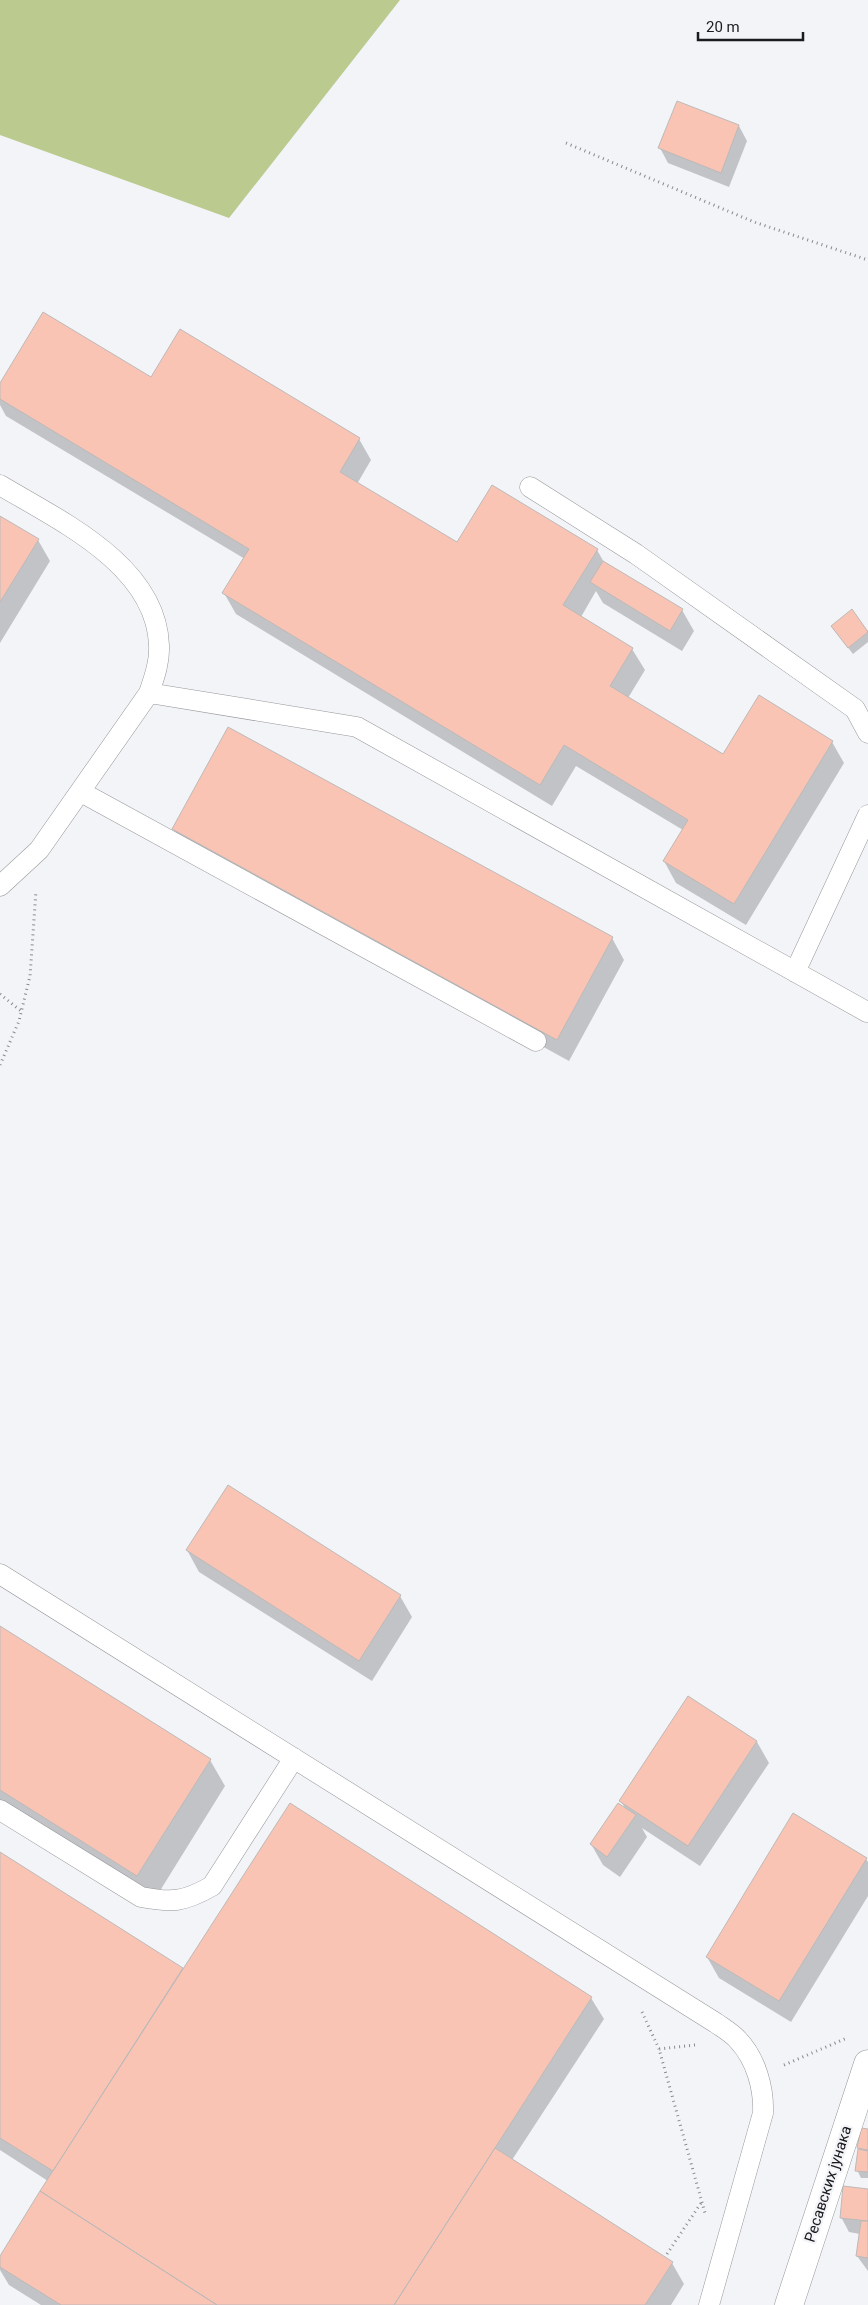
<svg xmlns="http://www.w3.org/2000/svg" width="868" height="2305" font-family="Roboto,sans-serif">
  <rect width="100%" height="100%" fill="#f3f4f8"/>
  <!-- forest -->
  <path fill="#bbca8e" d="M0 0H400L229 218 0 135Z"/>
  <!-- shadow -->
  <path fill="#0003" d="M739 126 747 141 729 187 668 163 660 148Z
    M152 379 359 439 371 460 357 484 458 544 597 550 605 564 682 610 694 631 682 651 603 603 596 591 581 617 632 649 645 670 628 698 724 756 832 742 844 763 746 925 676 883 664 861 683 830 576 766 552 806 236 614 224 593 245 559 6 416 0 405V385Z
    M0 517 38 540 50 561 0 643Z
    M852 611 868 631V642L853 654 832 627Z
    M229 729 612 938 624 960 569 1061 186 851 174 829Z
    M187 1550 400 1596 412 1617 372 1681 199 1572Z
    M0 1628 210 1760 225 1786 153 1902 0 1806Z
    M688 1697 757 1742 769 1763 700 1866 642 1828 647 1837 620 1877 603 1865 591 1844 626 1810 621 1801Z
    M0 1853 184 1970 591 1998 604 2019 512 2160 672 2263 684 2284 671 2305H41L9 2285 0 2270V2258L48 2181 0 2150Z
    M866 1859 868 1862V1896L791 2022 719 1978 707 1957Z
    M868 2130V2178H861L857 2170 860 2151 859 2148Z
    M868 2190V2271L857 2256 860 2234 849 2232 841 2217Z"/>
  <!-- building -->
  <path fill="#fac4b5" stroke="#bdb9b8" d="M677 101 739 125 721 173 658 148Z
    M43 312 151 377 180 329 360 438 340 472 457 542 492 485 598 549 563 605 633 648 610 686 723 754 759 695 833 741 734 904 663 861 688 820 564 745 540 785 222 593 249 549 0 399V383Z
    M0 516 39 539 0 602Z
    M603 561 683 609 670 631 590 582Z
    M852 609 868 632 848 648 831 626Z
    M228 727 613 937 557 1040 172 829Z
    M228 1485 401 1595 359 1661 186 1550Z
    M0 1626 211 1759 137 1876 0 1790Z
    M688 1696 757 1741 688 1846 619 1801Z
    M290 1803 592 1997 394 2305H217L40 2191Z
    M618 1803 636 1815 607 1857 590 1844Z
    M793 1813 867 1858 779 2001 706 1957Z
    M0 1852 183 1968 53 2171 0 2138Z
    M861 2128 868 2129V2150L857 2148Z
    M495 2148 673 2262 645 2305H394Z
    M858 2149 868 2151V2172L855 2171Z
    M843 2186 868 2189V2221L840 2218Z
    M40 2191 217 2305H61L0 2267V2256Z
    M861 2221H868V2258L856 2256Z"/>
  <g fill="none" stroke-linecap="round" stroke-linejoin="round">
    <!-- service casing -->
    <g stroke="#96979a" stroke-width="21">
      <path id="service" d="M0 485C60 521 156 565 159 645 160 662 154 678 149 693L39 850 0 886
        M530 487 636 554 855 709 868 733
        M149 693 357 727 867 1012
        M81 792 536 1041
        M795 972 868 815
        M0 1574 716 2023C723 2028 732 2033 738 2040 756 2059 764 2088 763 2113L709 2305
        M0 1810 141 1897C172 1903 184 1902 212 1886L294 1758"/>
    </g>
    <!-- minor casing -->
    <g stroke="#96979a" stroke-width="29">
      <path id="minor" d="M789 2305 868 2064"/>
    </g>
    <!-- path -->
    <path stroke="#898a8c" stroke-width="3" stroke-dasharray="1 4" stroke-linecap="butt" d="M566 143 754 222 868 260
      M0 994 21 1011
      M0 1065 19 1021 30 976 36 891
      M642 2012 659 2049
      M695 2045 659 2049 705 2213
      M784 2065 847 2038
      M667 2254 701 2203"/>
    <!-- service -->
    <use href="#service" stroke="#fff" stroke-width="20"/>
    <!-- minor -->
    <use href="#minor" stroke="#fff" stroke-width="28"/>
  </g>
  <g text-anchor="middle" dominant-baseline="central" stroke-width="4.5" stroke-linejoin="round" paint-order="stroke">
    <!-- street labels -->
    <g font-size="15" fill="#1a1b1c" stroke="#f3f4f8">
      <text transform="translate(828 2184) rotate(-72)">Ресавских јунака</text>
    </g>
  </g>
  <!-- scale -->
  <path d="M698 32v8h105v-8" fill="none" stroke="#1a1b1c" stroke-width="2.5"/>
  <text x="706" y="32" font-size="15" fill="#1a1b1c" stroke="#f3f4f8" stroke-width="4" paint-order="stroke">20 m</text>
</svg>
